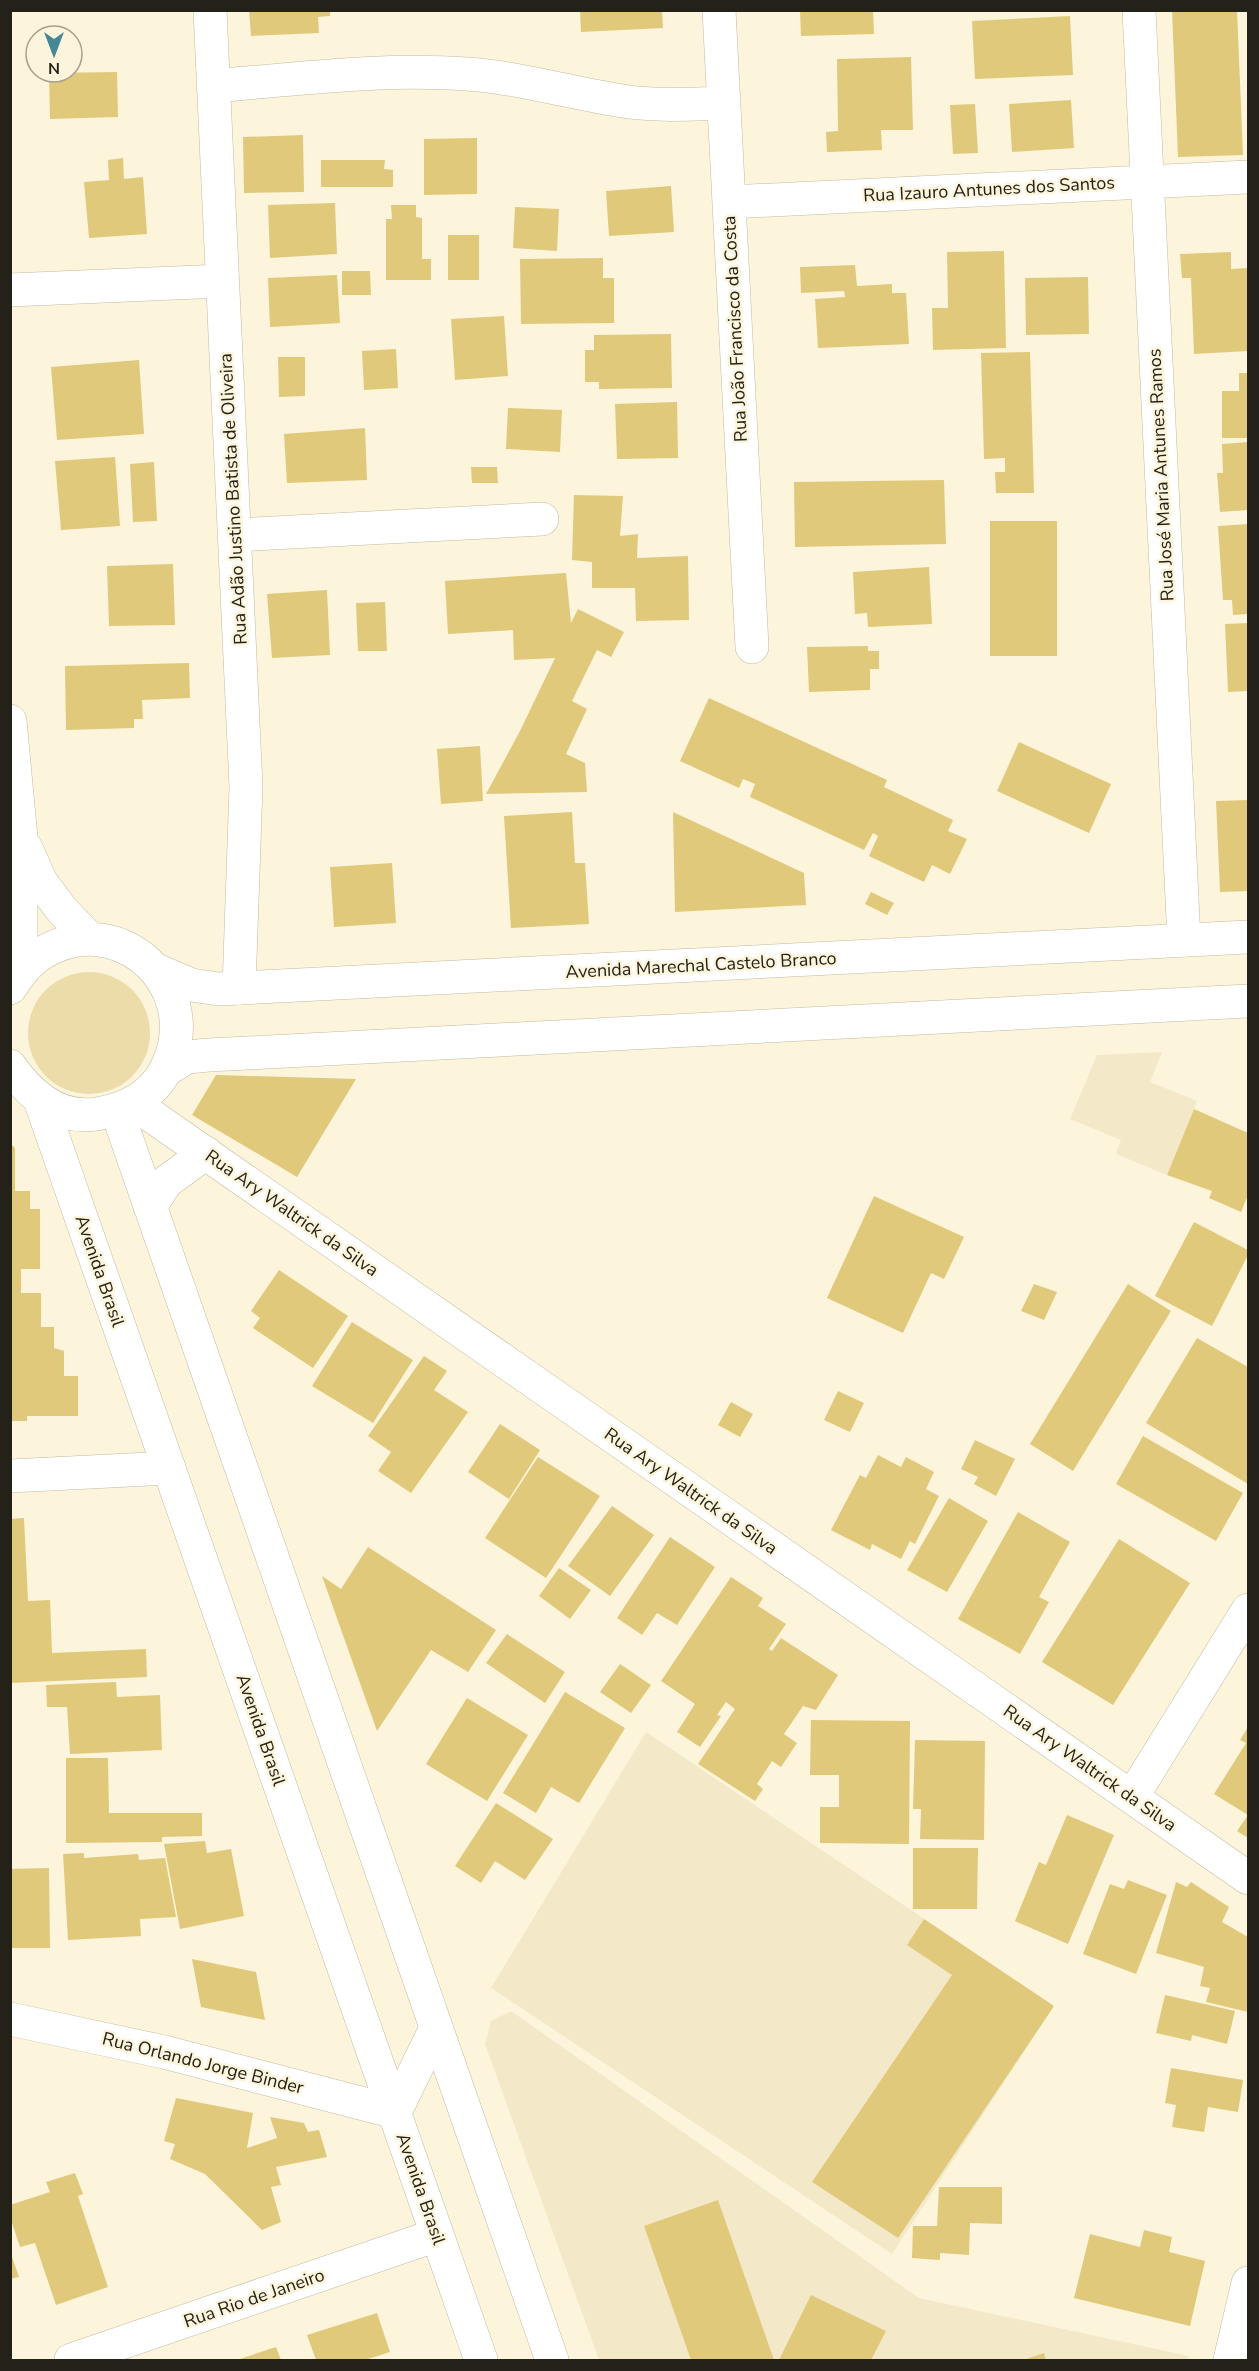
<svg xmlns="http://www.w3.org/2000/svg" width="1259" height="2371" font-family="'Nunito Sans',sans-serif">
  <rect width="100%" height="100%" fill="#fcf5dc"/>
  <!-- built -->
  <path fill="#f3e9c9" d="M1162 1052 1150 1082 1197 1101 1167 1175 1116 1154 1121 1140 1070 1119 1097 1055Z
    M646 1732 1054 2006 892 2254 491 1988Z
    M511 2011 919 2298 1189 2356 1187 2360H599L485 2044 491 2021Z"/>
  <!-- green -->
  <path fill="#ebdcaa" d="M28 1033a61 61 0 1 1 122 0a61 61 0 1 1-122 0Z"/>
  <!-- building -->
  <path fill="#e1c97b" d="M249 10H330V16L318 17 319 33 251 36Z
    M580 10H662L663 28 581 32Z
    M800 10H873L874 34 801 36Z
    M1172 10H1237L1243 155 1178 157Z
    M1070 16 1073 75 975 79 972 21Z
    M911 57 913 130H881L882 150 827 152 826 132 838 131 837 59Z
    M117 72 118 117 50 119 49 73Z
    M1071 100 1074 148 1012 152 1009 104Z
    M975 104 978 153 953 154 950 105Z
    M303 135 304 192 244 193 243 137Z
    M477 138V194L424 195V139Z
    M123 158 124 179 143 177 147 234 89 238 84 182 109 180 108 160Z
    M321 160H385L384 169 393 170V187H321Z
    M671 186 674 232 609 236 606 191Z
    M335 203 337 254 270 258 268 205Z
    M391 205H416V217L422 218V259H431V280H386V219H392Z
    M515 207 559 209 557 251 513 248Z
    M448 235H479V280H448Z
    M1004 251 1006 348 933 350 932 308H948L947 252Z
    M1231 252V269L1248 268V351L1194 354 1191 278H1182L1180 254Z
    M603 258V278H614V323L521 324 520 259Z
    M855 265 857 286 892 284V293H906L909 344 818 348 815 299 845 297 844 291 801 293 800 267Z
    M342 271H370L371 295H342Z
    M337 275 340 323 270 327 268 278Z
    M1088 277 1089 334 1026 335 1025 278Z
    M504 316 508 376 455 380 451 319Z
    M671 334 672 388 599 389V382H585V350H594V335Z
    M396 349 398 388 364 390 362 351Z
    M1030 352 1034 493H996L995 472H1005V458L984 459 981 353Z
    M278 357H305V396L279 397Z
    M139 360 144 434 57 440 51 367Z
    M1239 373H1248V438H1222V391H1239Z
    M677 402 678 458 617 459 615 404Z
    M508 408 562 410 560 452 506 449Z
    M365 428 367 480 287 483 284 434Z
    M1248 442V510L1220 512 1217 473H1223L1222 444Z
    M115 457 120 526 61 530 55 461Z
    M154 462 157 521 133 522 130 464Z
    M471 467H497L498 483H472Z
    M944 480 946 544 795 547 794 482Z
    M574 495 623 496 620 536 638 534 637 558 688 556 689 620 636 621 635 588H592V562L572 560Z
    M990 521H1057V656H990Z
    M1248 524V614L1233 615 1232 600H1223L1218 526Z
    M173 564 175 625 109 626 107 566Z
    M929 567 932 624 868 627 867 613 855 614 853 572Z
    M566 573 571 623 578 609 624 632 611 657 597 650 572 701 587 709 566 754 585 763 587 792 486 794 520 731 555 658 514 660 513 630 448 634 445 581Z
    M327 590 330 655 272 658 267 594Z
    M385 602 387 651H358L356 603Z
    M1248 623V691L1228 692 1225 624Z
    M868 646V651H879V669H870V690L809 692 807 647Z
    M189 663 190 698 142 700 143 719H134V728L66 730 65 666Z
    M709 698 887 780 884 787 953 820 948 831 967 839 950 874 932 865 924 882 869 856 878 836 873 833 864 850 750 797 755 784 743 779 739 788 680 761Z
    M1019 742 1111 784 1089 833 997 791Z
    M480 746 483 801 441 804 437 749Z
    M1248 800V891L1220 892 1216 801Z
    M572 812 575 863H585L589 924 511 928 504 816Z
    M673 812 804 873 806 905 675 912Z
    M392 863 396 923 334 927 330 867Z
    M871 892 894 903 887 915 865 904Z
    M216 1075 356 1079 297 1177 192 1115Z
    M1194 1109 1248 1133V1195L1241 1212 1209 1198 1212 1191 1167 1175Z
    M10 1143 15 1148V1191H30V1209H40V1269H21V1293H41V1327H54V1348L64 1351V1376H78V1416H27V1421H11Z
    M874 1196 964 1237 944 1279 931 1273 903 1333 827 1298Z
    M1194 1222 1248 1250V1255L1212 1326 1155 1296Z
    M279 1270 348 1316 313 1368 253 1328 260 1318 251 1311Z
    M1034 1284 1057 1292 1044 1320 1021 1311Z
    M1128 1284 1171 1311 1073 1471 1030 1444Z
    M352 1322 413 1360 373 1423 312 1386Z
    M1197 1338 1248 1367V1484L1146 1423Z
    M424 1356 447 1371 434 1390 468 1412 411 1493 378 1471 391 1452 368 1436Z
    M838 1391 864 1403 850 1432 824 1420Z
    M731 1402 753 1414 740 1437 718 1425Z
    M500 1424 540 1450 509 1499 468 1472Z
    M1143 1436 1243 1493 1216 1541 1116 1484Z
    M975 1440 1015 1459 996 1496 974 1484 978 1477 961 1469Z
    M878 1455 901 1467 906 1457 934 1472 926 1489 939 1496 915 1544 910 1541 901 1559 872 1544 870 1550 831 1530 860 1475 866 1478Z
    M538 1457 600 1496 546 1578 485 1538Z
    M949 1498 988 1521 947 1592 907 1570Z
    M612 1506 654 1535 610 1596 568 1566Z
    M1018 1512 1070 1542 1039 1597 1049 1602 1020 1654 958 1619Z
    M24 1518 28 1601 50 1600 52 1653 146 1649 147 1677 10 1683V1519Z
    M670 1537 715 1567 677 1625 657 1613 642 1635 617 1618Z
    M1119 1539 1190 1583 1113 1705 1042 1662Z
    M368 1547 496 1630 468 1672 431 1650 377 1731 322 1576 341 1589Z
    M559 1568 591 1590 570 1619 539 1596Z
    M731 1577 763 1598 758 1606 786 1624 769 1649 772 1651 781 1638 838 1675 816 1710 803 1706 784 1734 797 1743 781 1767 772 1761 757 1784 763 1789 755 1801 698 1764 735 1709 726 1702 717 1715 721 1716 700 1747 677 1732 695 1704 661 1681Z
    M507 1634 565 1672 545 1703 486 1663Z
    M620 1664 651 1685 631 1713 600 1692Z
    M116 1682 117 1697 160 1695 162 1750 70 1754 67 1707H47L46 1685Z
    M565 1692 625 1728 579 1803 551 1787 536 1813 503 1793Z
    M467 1698 528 1735 487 1801 426 1764Z
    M811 1720 910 1721 909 1844 820 1843V1807H839V1775H810Z
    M1248 1727V1838L1237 1831 1248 1815 1214 1794 1246 1743 1240 1740Z
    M915 1740 985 1741 984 1840 920 1839 921 1809H913Z
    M66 1758H108L109 1813H202V1836L162 1837V1842L66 1843Z
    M496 1803 553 1839 525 1880 495 1861 481 1883 455 1866Z
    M1067 1815 1114 1835 1068 1944 1015 1921 1039 1862 1046 1865Z
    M205 1841 207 1853 231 1849 244 1916 180 1929 164 1844Z
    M913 1848H978L977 1909H913Z
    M84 1853V1858L138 1854 139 1860 165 1858 176 1917 140 1919 141 1936 68 1940 63 1854Z
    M49 1868 50 1948H10V1869Z
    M1128 1880 1167 1895 1136 1974 1083 1954 1110 1884 1124 1889Z
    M1176 1882 1187 1887 1191 1882 1229 1907 1222 1922 1248 1937V2012L1206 2002 1210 1988 1200 1986 1204 1967 1156 1953Z
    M924 1919 1054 2006 898 2238 812 2182 952 1975 907 1945Z
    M192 1959 256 1972 265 2020 201 2007Z
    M1165 1995 1235 2011 1227 2044 1192 2035 1191 2041 1156 2033Z
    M1171 2068 1243 2080 1238 2112 1208 2107 1204 2132 1172 2127 1176 2105 1165 2103Z
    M176 2098 253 2113 247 2148 277 2138 270 2117 304 2123 308 2132 319 2130 327 2157 276 2167 281 2185 271 2187 281 2222 262 2230 205 2174 170 2159 175 2144 164 2141Z
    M75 2173 83 2194 78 2196 108 2287 56 2305 35 2243 20 2247 10 2217V2205L50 2192 46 2182Z
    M939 2187H1002V2224L970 2223 969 2255 940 2253V2260L912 2258 913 2226H937Z
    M718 2200 774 2360H691L644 2226Z
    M1144 2230 1172 2237 1169 2252 1205 2261 1190 2326 1074 2298 1090 2234 1140 2247Z
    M10 2251 19 2277 10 2279Z
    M811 2295 886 2331 871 2360H779Z
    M377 2313 390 2352 365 2360H316L307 2335Z
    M276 2347 281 2360H237Z
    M1044 2353 1046 2360H1023Z"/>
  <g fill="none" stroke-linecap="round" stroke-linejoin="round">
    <!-- minor casing -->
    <g stroke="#c1baa2" stroke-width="34">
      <path id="minor" d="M210 10 246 787 239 988
        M719 10 752 647
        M1139 10 1184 940
        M213 86C297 79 383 68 467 74 522 78 574 94 629 102 660 106 692 104 724 103
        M729 202 1248 177
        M10 290 222 281
        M235 535 542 519
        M133 1103 1248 1878
        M10 1476 169 1468
        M1132 1797 1248 1610
        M10 2019 164 2052 395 2112
        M71 2360 437 2235
        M1230 2360 1248 2283"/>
    </g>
    <!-- major casing -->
    <g stroke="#c1baa2" stroke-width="34">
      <path id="major" d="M10 721 21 838V972
        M26 848 41 882 62 910 90 939
        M156 970 191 985 219 989 1248 937
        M10 988C19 975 28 962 41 954 113 907 201 980 170 1060 158 1093 129 1109 97 1114 58 1120 30 1095 10 1066
        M166 1070 187 1057 209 1055 1248 1001
        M40 1100 481 2360
        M117 1111 552 2360
        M150 1207 166 1182 206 1153
        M395 2112 436 2028"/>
    </g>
    <!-- minor -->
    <use href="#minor" stroke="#fff" stroke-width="33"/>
    <!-- major -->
    <use href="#major" stroke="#fff" stroke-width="33"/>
  </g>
  <g text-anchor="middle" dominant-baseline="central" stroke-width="5" stroke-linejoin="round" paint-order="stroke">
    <!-- street labels -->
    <g font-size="18" fill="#242118" stroke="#fcf5dc">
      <text transform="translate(989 189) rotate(-3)">Rua Izauro Antunes dos Santos</text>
      <text transform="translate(735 329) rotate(-93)">Rua João Francisco da Costa</text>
      <text transform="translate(1161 475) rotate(-93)">Rua José Maria Antunes Ramos</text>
      <text transform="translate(233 499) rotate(-93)">Rua Adão Justino Batista de Oliveira</text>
      <text transform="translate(701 965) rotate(-3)">Avenida Marechal Castelo Branco</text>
      <text transform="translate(292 1213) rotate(35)">Rua Ary Waltrick da Silva</text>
      <text transform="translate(100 1271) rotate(71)">Avenida Brasil</text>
      <text transform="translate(691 1491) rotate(35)">Rua Ary Waltrick da Silva</text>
      <text transform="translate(261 1730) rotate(71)">Avenida Brasil</text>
      <text transform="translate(1090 1768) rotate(35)">Rua Ary Waltrick da Silva</text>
      <text transform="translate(203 2063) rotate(14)">Rua Orlando Jorge Binder</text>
      <text transform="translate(421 2189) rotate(71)">Avenida Brasil</text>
      <text transform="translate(254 2298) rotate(-19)">Rua Rio de Janeiro</text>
    </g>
  </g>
  <!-- border -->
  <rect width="1259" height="2371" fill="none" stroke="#242118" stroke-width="24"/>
  <!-- north arrow -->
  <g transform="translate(54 54) rotate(180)"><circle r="28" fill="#fcf5dc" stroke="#a6a08e" stroke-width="1.5"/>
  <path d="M0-4.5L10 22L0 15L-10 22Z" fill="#448797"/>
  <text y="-9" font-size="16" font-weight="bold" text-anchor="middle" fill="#242118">N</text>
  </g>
</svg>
